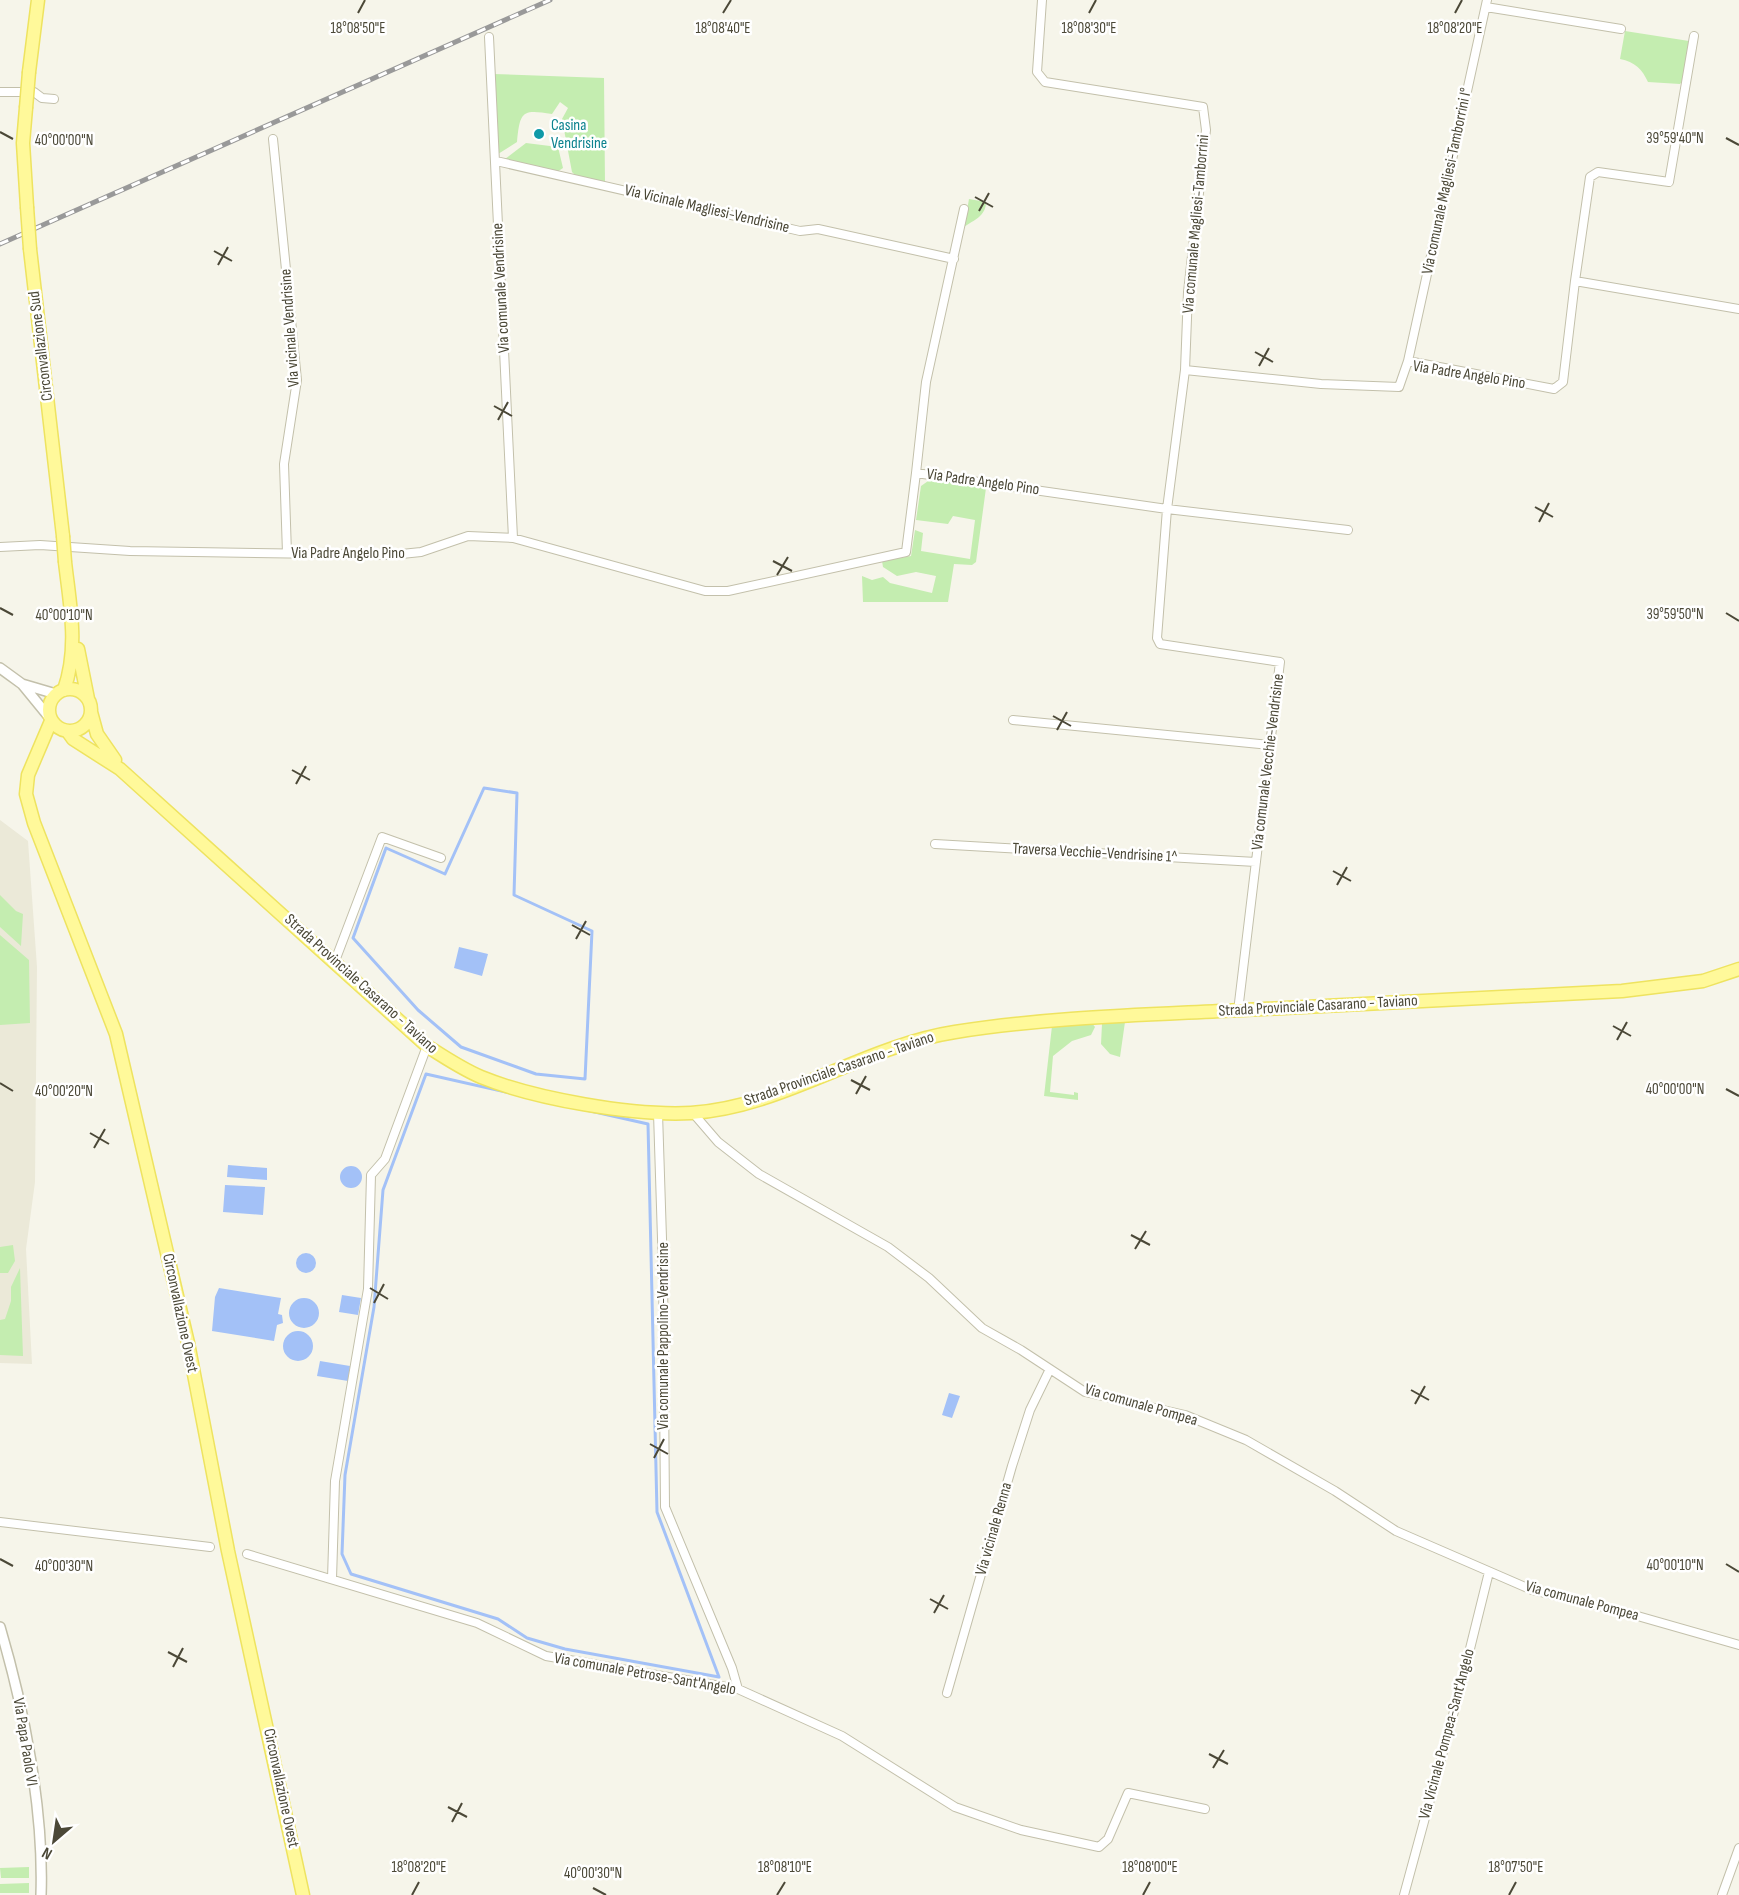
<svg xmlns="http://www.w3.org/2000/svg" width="1739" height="1895" font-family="'Sofia Sans Condensed',sans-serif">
  <rect width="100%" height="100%" fill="#f6f5ea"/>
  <!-- residential -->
  <path fill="#ebe9d8" d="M0 820 28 841 37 967 35 1182 26 1249 32 1364 0 1363Z"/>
  <!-- green -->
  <path fill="#c4edb0" d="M1625 31 1689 41 1684 79 1680 84 1648 82C1642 69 1635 62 1620 59Z
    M493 74 604 78 605 184 576 176 572 172 562 119 568 108 560 102 552 114C522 109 520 111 517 142L498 154Z
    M526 143 558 147 563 168 557 172 505 159Z
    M969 199 986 202C986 216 974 220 964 227Z
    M931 479 986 488 976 562 972 565 954 564 948 602H863L862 576 872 580 883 577 890 583 932 593 936 576 916 572 897 576 883 567 882 561 911 556 915 530 923 533 921 551 970 559 975 520 953 516 948 524 916 520 921 486Z
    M0 895 16 911 23 914 21 946 0 927Z
    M0 935 29 960 30 1023 0 1025Z
    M1125 1022 1120 1057 1110 1054 1101 1044 1102 1024Z
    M1092 1023 1095 1027 1091 1035 1072 1041 1053 1056 1050 1092 1074 1095V1092L1078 1093V1100L1044 1096 1052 1026Z
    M13 1245 15 1261 8 1273H0V1247Z
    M20 1268 23 1356 0 1355V1320L5 1319 11 1301V1287Z
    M29 1867V1878H1L0 1868Z
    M29 1883V1893H0V1884Z"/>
  <!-- water -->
  <path fill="#a3c1f7" d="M459 947 488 954 482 976 454 968Z
    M228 1165 267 1168V1180L227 1177Z
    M340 1177a11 11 0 1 1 22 0a11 11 0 1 1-22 0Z
    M225 1185 265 1187 263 1215 223 1212Z
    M296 1263a10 10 0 1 1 20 0a10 10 0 1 1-20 0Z
    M219 1288 281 1298 278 1314 282 1315 283 1323 277 1325 274 1341 212 1331 215 1297Z
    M342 1295 361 1298 358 1315 339 1312Z
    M289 1313a15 15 0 1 1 30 0a15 15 0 1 1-30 0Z
    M283 1346a15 15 0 1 1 30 0a15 15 0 1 1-30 0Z
    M320 1361 350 1366 348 1381 317 1376Z
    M949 1393 960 1396 952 1418 942 1415Z"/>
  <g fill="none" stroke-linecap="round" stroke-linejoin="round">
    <!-- stream -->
    <path stroke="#a3c1f7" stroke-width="3" d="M484 788 517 793 514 895 592 931 585 1079 536 1074 461 1047 418 1010 353 938 386 848 445 874Z
      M426 1074 648 1124 657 1512 719 1677 565 1649 527 1638 498 1619 351 1574 342 1554 345 1475 374 1307 383 1190Z"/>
    <!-- minor casing -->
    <g stroke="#c3c0ab" stroke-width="10">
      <path id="minor" d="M1042 0 1037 72 1045 82 1203 107 1206 130 1188 292 1185 370
        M1486 7 1621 29
        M489 37 513 538
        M0 92H34L42 98 54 99
        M273 139 297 380 284 464 287 553
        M496 161 800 231 818 229 954 259
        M1575 281 1590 177 1598 172 1669 182 1694 36
        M1408 361 1487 0
        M916 473 926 382 964 209
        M0 547 40 545 130 551 392 555 421 552 468 536 513 538 705 591H728L906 552 916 473 1167 509 1185 370 1321 384 1399 387 1408 361 1554 389 1563 382 1575 281 1739 309
        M1013 720 1270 745
        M935 844 1256 862
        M335 961 382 837 441 858
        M1238 1011 1280 662 1160 644 1157 638 1167 509 1348 530
        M658 1113 663 1270 665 1507 732 1668 738 1689
        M693 1113 718 1142 759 1174 888 1247 929 1278 982 1328 1021 1350 1085 1392 1185 1415 1246 1440 1335 1491 1396 1531 1532 1590 1620 1611 1739 1645
        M0 1522 210 1547
        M247 1554 477 1623 546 1656 738 1689 842 1736 955 1807 1021 1830 1099 1847 1108 1839 1128 1793 1205 1809
        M332 1579 335 1481 368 1289 371 1175 385 1159 427 1046
        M947 1693 1012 1466 1030 1410 1050 1369
        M1404 1895 1459 1693 1489 1572
        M1722 1895 1739 1848"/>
    </g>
    <!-- tertiary casing -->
    <g stroke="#c3c0ab" stroke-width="12">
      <path id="tertiary" d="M0 668 22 684 49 717
        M22 684 56 694
        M0 1627C24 1708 44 1810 41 1895"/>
    </g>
    <!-- primary casing -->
    <g stroke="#eee360" stroke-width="15">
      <path id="primary" d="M29 72 38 0
        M26 108 23 143 27 207
        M30 249 63 536
        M78 649 88 699
        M49 710a21 21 0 1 1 42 0a21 21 0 1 1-42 0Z
        M64 690C79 647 70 606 65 562
        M91 712 97 734 115 760
        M51 721 28 775 26 794 34 823 116 1034 188 1343 228 1551 303 1895
        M68 732 73 739 120 769 427 1046C444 1057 462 1069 481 1077 535 1099 633 1116 691 1113 784 1107 864 1046 955 1032 1050 1017 1146 1015 1242 1010 1369 1004 1496 997 1622 991L1703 981 1739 969"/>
    </g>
    <!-- minor -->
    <use href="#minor" stroke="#fff" stroke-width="8"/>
    <!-- tertiary -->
    <use href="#tertiary" stroke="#fff" stroke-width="9"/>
    <!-- primary -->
    <use href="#primary" stroke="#fff99a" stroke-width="12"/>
    <!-- rail casing -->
    <g stroke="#999" stroke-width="5">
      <path id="rail" d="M0 244 550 0"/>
    </g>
    <!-- rail -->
    <use href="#rail" stroke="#fff" stroke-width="3" stroke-dasharray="9" stroke-linecap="butt"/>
    <!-- primary-bridge casing -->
    <g stroke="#eee360" stroke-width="15" stroke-linecap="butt">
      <path id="primary-bridge" d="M26 108 29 72
        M27 207 30 249
        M63 536 65 562"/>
    </g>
    <!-- primary-bridge -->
    <use href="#primary-bridge" stroke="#fff99a" stroke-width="12"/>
  </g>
  <!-- ticks -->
  <path fill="none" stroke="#4b4837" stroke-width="2" d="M358 13 365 0M723 13 731 0M1089 13 1096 0M1455 13 1462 0M0 132 13 139M1726 138 1739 145M975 197 993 207M979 211 989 193M214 251 232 261M218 265 228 247M1255 352 1273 362M1259 366 1269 348M494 406 512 416M498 420 508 402M1535 507 1553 517M1539 522 1549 503M773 561 792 571M777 575 788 557M0 608 13 615M1726 613 1739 621M1053 716 1071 726M1057 730 1067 712M292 770 310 780M296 784 306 766M1333 871 1351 881M1337 885 1347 867M572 925 590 935M576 939 586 921M1613 1026 1631 1036M1617 1040 1627 1022M851 1080 870 1090M0 1083 13 1091M1726 1089 1739 1096M856 1094 866 1076M90 1133 109 1144M94 1148 105 1129M1131 1235 1150 1245M1135 1249 1146 1231M370 1288 388 1299M374 1303 384 1284M1411 1390 1429 1400M1415 1404 1425 1386M650 1444 668 1454M654 1458 664 1439M0 1559 13 1566M1726 1564 1739 1572M930 1599 948 1609M934 1613 944 1595M168 1652 187 1662M173 1667 183 1648M1209 1754 1228 1764M1213 1768 1224 1750M448 1807 467 1817M452 1822 462 1803M593 1888 606 1895M412 1895 419 1882M777 1895 785 1882M1143 1895 1150 1882M1509 1895 1516 1882"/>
  <!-- markers -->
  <circle fill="#0f9aa8" stroke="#fff" stroke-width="2" cx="539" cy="134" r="6"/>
  <g text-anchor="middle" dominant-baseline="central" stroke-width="5" stroke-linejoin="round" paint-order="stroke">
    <!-- culture labels -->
    <g font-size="16" fill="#0d838f" stroke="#fff" text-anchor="start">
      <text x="551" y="125">Casina<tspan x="551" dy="18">Vendrisine</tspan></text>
    </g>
    <!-- street labels -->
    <g font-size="16" fill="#4b4837" stroke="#fff">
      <text transform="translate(1447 181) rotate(-78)">Via comunale Magliesi-Tamborrini I°</text>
      <text transform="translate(707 209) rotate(13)">Via Vicinale Magliesi-Vendrisine</text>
      <text transform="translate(1196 224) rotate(-85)">Via comunale Magliesi-Tamborrini</text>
      <text transform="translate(501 288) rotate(-93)">Via comunale Vendrisine</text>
      <text transform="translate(290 328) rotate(-94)">Via vicinale Vendrisine</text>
      <text transform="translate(41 346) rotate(-97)">Circonvallazione Sud</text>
      <text transform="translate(1469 375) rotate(9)">Via Padre Angelo Pino</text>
      <text transform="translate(983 482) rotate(8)">Via Padre Angelo Pino</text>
      <text x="348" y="553">Via Padre Angelo Pino</text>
      <text transform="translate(1268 762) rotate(-83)">Via comunale Vecchie-Vendrisine</text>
      <text transform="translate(1095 853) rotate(3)">Traversa Vecchie-Vendrisine 1^</text>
      <text transform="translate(361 984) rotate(42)">Strada Provinciale Casarano - Taviano</text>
      <text transform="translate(1318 1006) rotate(-3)">Strada Provinciale Casarano - Taviano</text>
      <text transform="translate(839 1069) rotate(-19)">Strada Provinciale Casarano - Taviano</text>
      <text transform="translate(180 1313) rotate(78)">Circonvallazione Ovest</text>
      <text transform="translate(663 1336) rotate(-90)">Via comunale Pappolino-Vendrisine</text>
      <text transform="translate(1141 1405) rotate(16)">Via comunale Pompea</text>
      <text transform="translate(994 1529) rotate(-74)">Via vicinale Renna</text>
      <text transform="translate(1582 1601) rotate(15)">Via comunale Pompea</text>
      <text transform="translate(645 1674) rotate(10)">Via comunale Petrose-Sant'Angelo</text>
      <text transform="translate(1447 1734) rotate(-75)">Via Vicinale Pompea-Sant'Angelo</text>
      <text transform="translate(25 1742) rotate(81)">Via Papa Paolo VI</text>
      <text transform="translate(281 1788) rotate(78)">Circonvallazione Ovest</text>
    </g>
  </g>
  <g font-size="15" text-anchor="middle" fill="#4b4837" stroke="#fff" stroke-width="5" stroke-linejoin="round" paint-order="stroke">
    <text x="358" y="33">18°08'50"E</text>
    <text x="723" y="33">18°08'40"E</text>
    <text x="1089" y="33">18°08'30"E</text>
    <text x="1455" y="33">18°08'20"E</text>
    <text x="1675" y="143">39°59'40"N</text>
    <text x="64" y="145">40°00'00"N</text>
    <text x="1675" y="619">39°59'50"N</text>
    <text x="64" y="620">40°00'10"N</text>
    <text x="1675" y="1094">40°00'00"N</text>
    <text x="64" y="1096">40°00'20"N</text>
    <text x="1675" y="1570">40°00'10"N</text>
    <text x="64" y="1571">40°00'30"N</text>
    <text x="419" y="1872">18°08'20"E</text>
    <text x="785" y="1872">18°08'10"E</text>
    <text x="1150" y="1872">18°08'00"E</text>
    <text x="1516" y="1872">18°07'50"E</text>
    <text x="593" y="1878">40°00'30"N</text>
  </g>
  <!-- north arrow -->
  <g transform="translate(54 1841) rotate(209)" stroke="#ffffff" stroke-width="4.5" paint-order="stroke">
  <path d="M0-4.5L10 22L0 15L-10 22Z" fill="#4b4837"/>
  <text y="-9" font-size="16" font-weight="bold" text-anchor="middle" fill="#4b4837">N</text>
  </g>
</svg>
